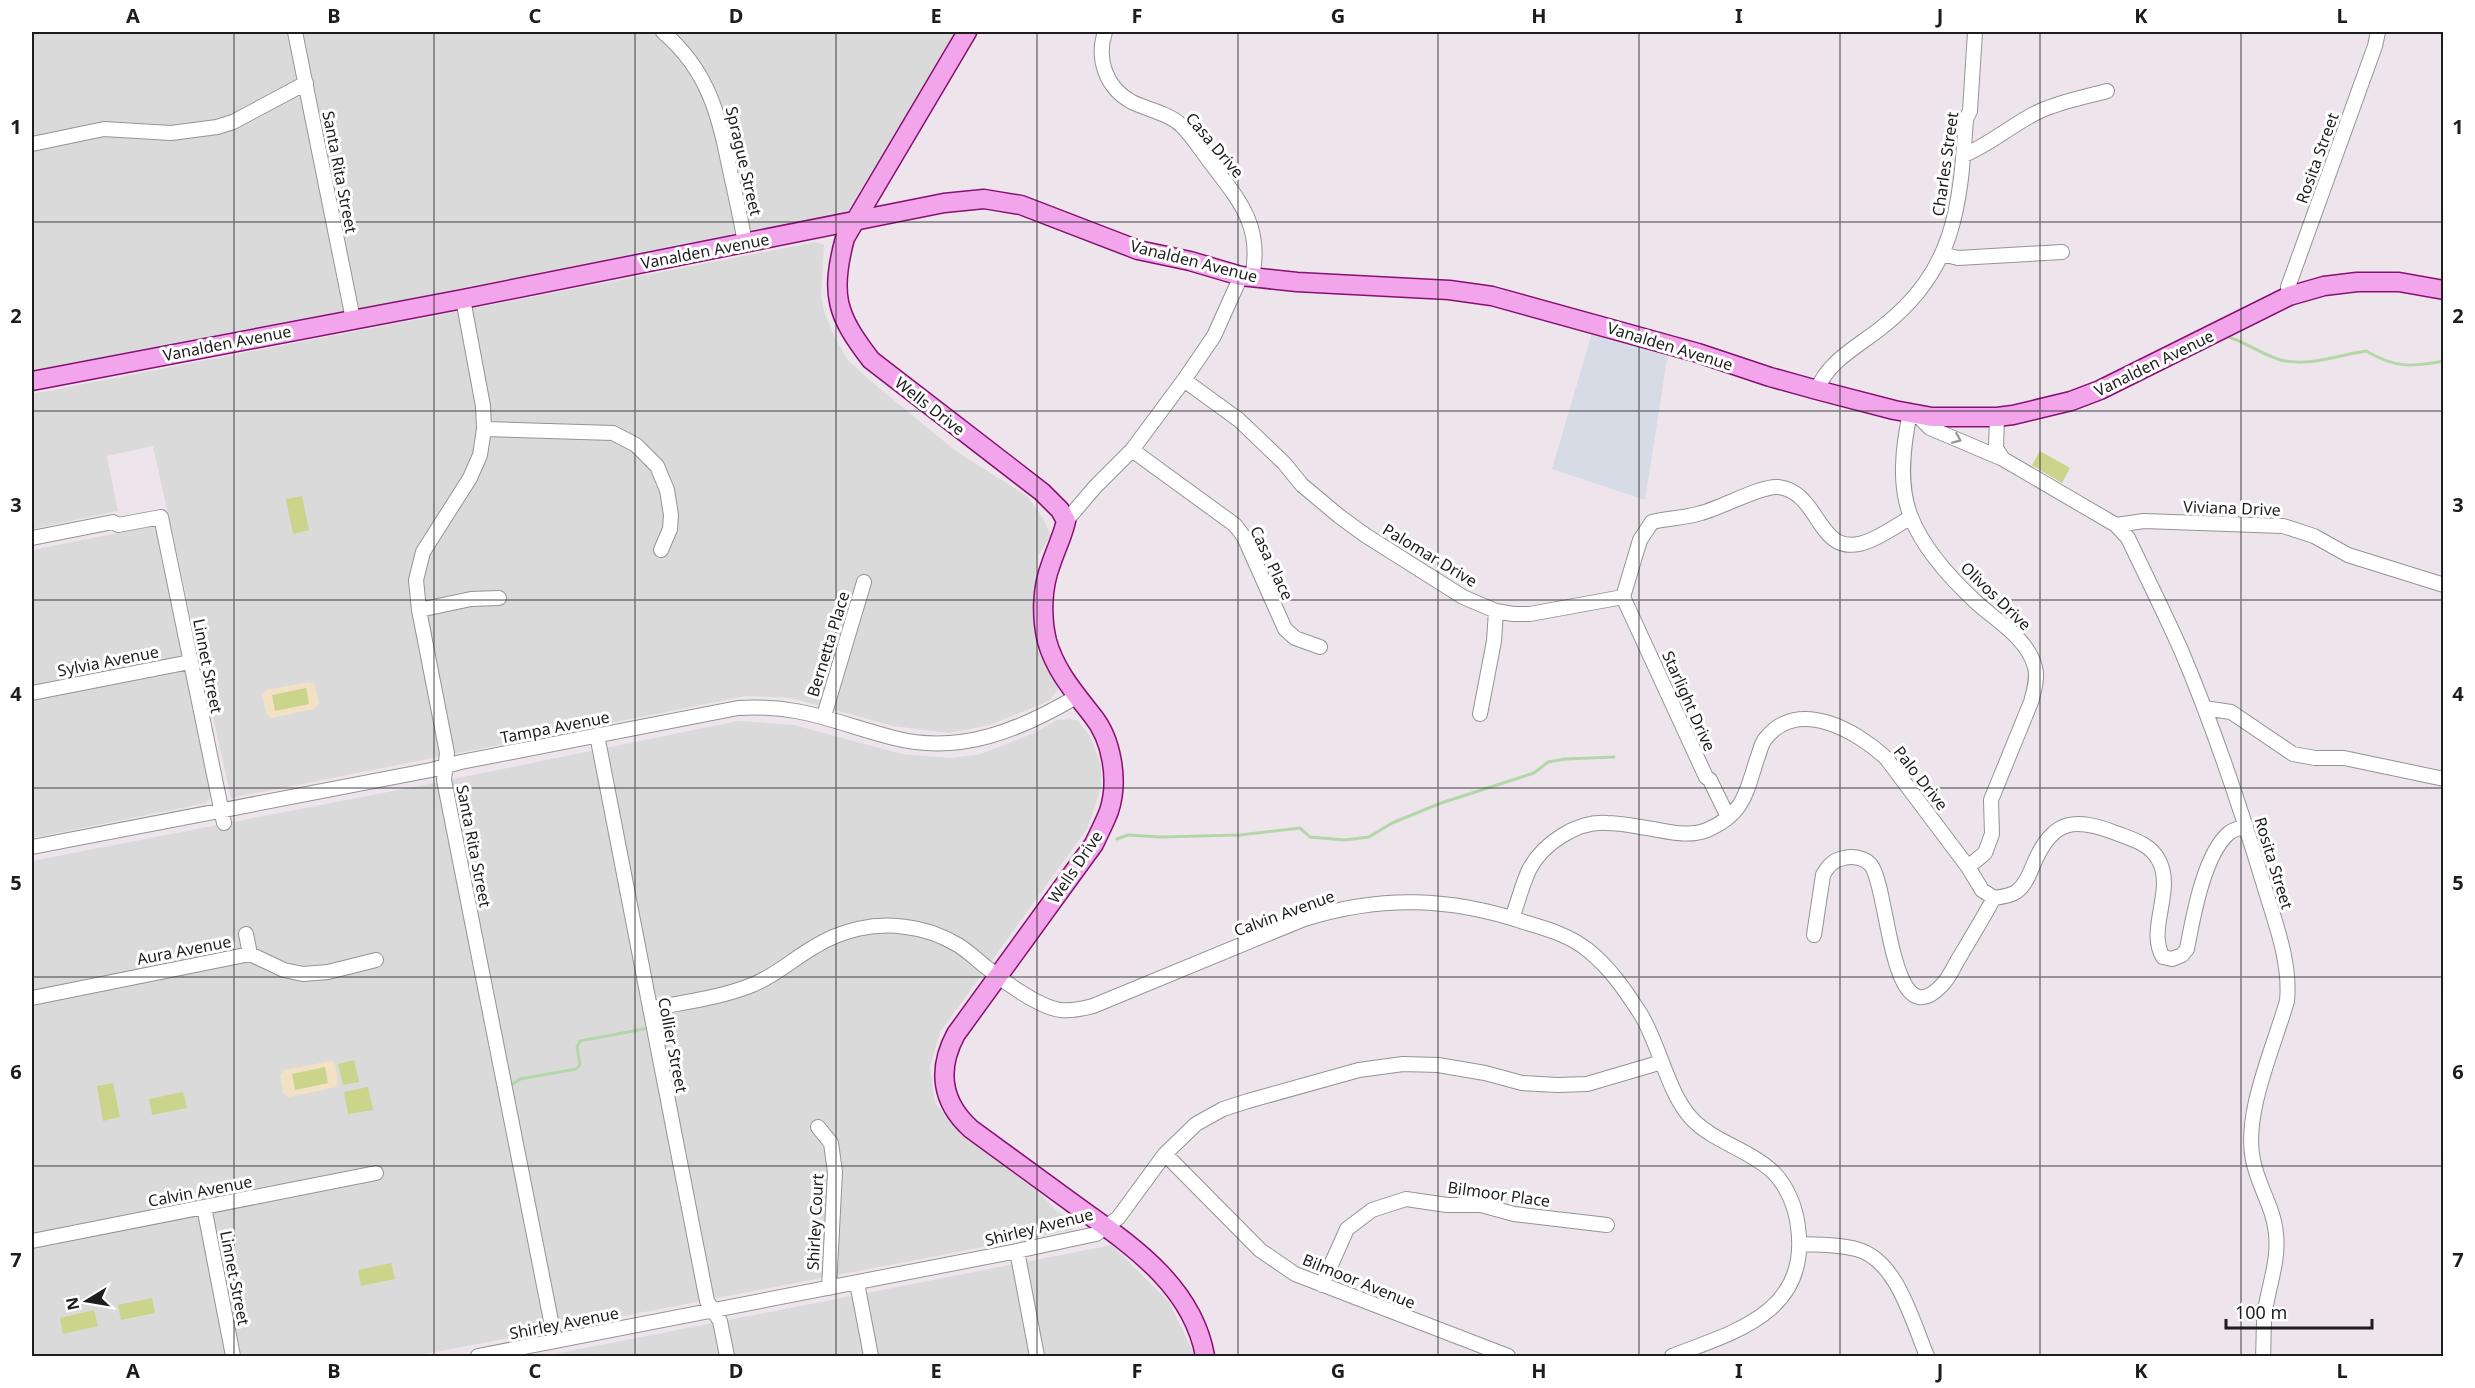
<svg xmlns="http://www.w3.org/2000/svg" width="2475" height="1388" font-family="'Noto Sans',sans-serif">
  <rect width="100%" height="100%" fill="#ede4ec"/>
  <!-- residential -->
  <path fill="#dbdadb" d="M32 32H957L848 210 841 214 32 373Z
    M816 242 824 245 821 295 824 311 835 338 847 359 868 379 957 452 1027 496 1043 518 1051 536 1037 557 1034 599 1040 648 1058 689 1049 701 990 725 949 733 893 726 791 698 746 696 231 798 153 446 107 456 118 511 32 529V394Z
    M159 525 212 795 206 803 32 838V550Z
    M1071 719 1078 721 1090 736 1101 764V788L1087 829 940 1032 930 1066 935 1103 958 1130 1031 1184 1056 1210 1071 1220 1072 1230 415 1356H32V861L429 784 738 721 794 725 902 754 951 758 981 754 1032 734 1057 720Z
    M1112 1245 1169 1302 1195 1356H544Z"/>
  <!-- industrial -->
  <path fill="#d7dbe6" d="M1592 333 1668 353 1645 500 1552 469Z"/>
  <!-- park -->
  <path fill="#f3e1c5" d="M309 682 315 685 319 703 314 709 271 718 266 714 262 695 266 690Z
    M331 1061 335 1063 338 1081 336 1087 289 1097 283 1093 280 1075 284 1070Z"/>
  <!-- pitch -->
  <path fill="#cad48a" d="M2040 451 2070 468 2062 483 2032 465Z
    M302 496 309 530 293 534 286 499Z
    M306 688 309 704 275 711 272 695Z
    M354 1060 359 1082 343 1085 338 1064Z
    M325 1067 328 1083 295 1090 292 1074Z
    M113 1083 120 1117 103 1121 97 1086Z
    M368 1087 373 1110 348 1114 344 1092Z
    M183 1092 187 1108 152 1115 149 1099Z
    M391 1263 395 1279 361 1286 358 1270Z
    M152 1298 155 1313 121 1320 118 1305Z
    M94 1310 98 1326 63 1334 60 1318Z"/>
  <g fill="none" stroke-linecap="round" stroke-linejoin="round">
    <!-- stream -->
    <path stroke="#b4d7a9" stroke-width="3" d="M2225 336C2245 341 2262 355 2281 360 2308 367 2339 355 2366 351 2395 368 2411 367 2444 361
      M1117 839 1128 835 1160 837 1240 835 1300 828 1310 837 1344 840 1369 837 1392 823 1441 803 1534 773 1548 762 1565 759 1614 757
      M511 1085 520 1079 576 1069 580 1065 577 1047 580 1041 649 1028"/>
    <!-- minor casing -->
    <g stroke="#949494" stroke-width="16">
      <path id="minor" d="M295 32 353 319
        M663 32C710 72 719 117 731 175 736 197 741 220 745 243
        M1105 32C1096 59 1106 88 1132 102 1148 110 1169 113 1182 126 1192 136 1201 150 1210 162 1239 200 1263 226 1252 277
        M32 144 104 129 171 133 217 127 233 122 306 83
        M1964 155C1991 144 2014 123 2040 111 2062 101 2085 97 2107 91
        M1942 254 1958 258 2062 252
        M2289 296 2288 287 2375 46 2378 32
        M463 299 483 406 484 429 480 455 470 478 423 552 416 580 419 610 447 753 444 780 555 1341
        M1184 380 1239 420 1284 463 1302 485 1339 516 1365 535 1463 597 1496 611 1513 614H1530L1623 597
        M1817 390C1828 361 1857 347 1881 328 1956 270 1960 206 1966 119L1970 111 1975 32
        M1910 413C1903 446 1898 485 1911 517 1924 550 1951 579 1977 603 1998 622 2027 638 2035 667 2038 678 2034 691 2031 702L1991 800 1992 834 1985 853 1968 867
        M1916 414 1930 428 2003 459 2116 525 2128 538C2146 576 2164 612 2181 650 2213 725 2239 803 2263 882 2274 920 2291 961 2287 1001 2274 1047 2243 1114 2253 1160 2258 1186 2274 1208 2276 1234 2279 1260 2269 1285 2265 1311 2263 1326 2264 1341 2263 1356
        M1997 417 1996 448 2003 459
        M484 429 613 433 636 445 657 466 667 490 671 515 670 529 661 550
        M1132 450 1235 525 1244 537 1285 629 1295 638 1320 647
        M1066 521 1095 487 1132 450 1184 380 1214 336 1241 276
        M2116 525 2144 521 2283 526 2314 536 2348 555 2444 585
        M32 538 113 522 118 525 161 517 224 823
        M1623 597 1640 540 1652 522C1668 518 1686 518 1701 513 1721 508 1762 485 1778 487 1823 492 1816 564 1871 540 1885 534 1898 525 1911 517
        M1623 597 1706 777 1710 780 1728 817
        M419 610 471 599 499 598
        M32 693 190 662
        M2204 708 2231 712 2293 754 2315 758H2344L2444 779
        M1480 714 1494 641 1496 611
        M824 716 864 582
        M597 735 707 1301 720 1321 727 1356
        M32 847 431 770 461 762 738 708C802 704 835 723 894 738 960 755 1020 730 1076 697
        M1512 918C1518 902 1522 885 1529 870 1543 843 1577 821 1607 823 1623 823 1637 827 1653 829 1670 832 1690 837 1707 830 1744 814 1746 793 1757 759 1760 752 1761 743 1766 738 1798 697 1857 731 1886 758L1968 867 1982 890 1994 898C2001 897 2010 896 2016 892 2026 885 2030 872 2035 861 2054 818 2076 818 2116 833 2131 839 2149 843 2158 859 2176 889 2146 929 2163 957L2172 959 2182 955 2187 949C2193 917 2204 854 2229 833 2234 829 2241 828 2246 826
        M246 934 250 954
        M1814 935 1823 875C1828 866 1833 860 1844 858 1852 856 1863 857 1870 864 1889 882 1889 1042 1942 985 1950 977 1954 966 1959 958 1971 938 1983 918 1994 898
        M32 998 250 954 284 970 303 974 328 972 376 960
        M650 1009C684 1002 720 998 752 985 775 976 793 959 814 947 841 930 875 922 906 927 925 929 941 935 958 945 968 951 977 960 986 967 1003 981 1040 1008 1061 1010 1072 1011 1082 1009 1093 1006L1304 919C1382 895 1450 897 1527 923 1548 929 1571 936 1589 951 1610 968 1625 990 1640 1013 1660 1045 1667 1092 1692 1119 1714 1142 1748 1149 1772 1171 1787 1185 1796 1208 1798 1227 1810 1313 1734 1332 1672 1356
        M818 1127 831 1143 835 1172 829 1288
        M1165 1154 1260 1250 1295 1274 1508 1356
        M204 1207 233 1356
        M32 1241 376 1173
        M1801 1244C1819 1245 1838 1244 1856 1249 1897 1259 1912 1321 1927 1356
        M1017 1251 1037 1356
        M857 1283 871 1356
        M1322 1285 1347 1229 1372 1210 1406 1199 1447 1205H1481L1514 1214 1607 1225
        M478 1356 1017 1251 1096 1234 1118 1218 1165 1154 1196 1124 1223 1109 1248 1101 1359 1070 1403 1064 1438 1065 1485 1073 1522 1083 1557 1085 1587 1084 1662 1062"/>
    </g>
    <!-- major casing -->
    <g stroke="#871070" stroke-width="21">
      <path id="major" d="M967 32 845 238C830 294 836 315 871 360L1042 492 1060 510 1066 521C1063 535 1056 549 1051 564 1042 587 1041 616 1047 641 1055 670 1074 692 1092 715 1112 739 1119 781 1109 811 1105 822 1099 833 1094 844L956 1034C937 1069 941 1102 971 1129 1004 1153 1037 1177 1071 1202 1126 1242 1192 1283 1205 1356
        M32 381 463 299 944 203 984 199 1021 205 1138 250 1190 261 1241 276 1297 282 1449 290 1492 296 1698 353 1770 377 1817 390 1894 410 1932 417H1997L2013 415 2071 401 2100 390 2289 296 2324 286 2357 282H2399L2444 290"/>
    </g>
    <!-- minor -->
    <use href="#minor" stroke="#fff" stroke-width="14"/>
    <!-- major -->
    <use href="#major" stroke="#f2a5ea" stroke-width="18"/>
  </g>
  <!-- one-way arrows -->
  <defs><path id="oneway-chevron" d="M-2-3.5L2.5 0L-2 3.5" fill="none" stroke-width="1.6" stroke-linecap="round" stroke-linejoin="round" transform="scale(1.5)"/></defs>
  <use stroke="#999" href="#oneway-chevron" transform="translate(1957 439) rotate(23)"/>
  <!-- grid -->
  <path fill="none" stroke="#1d1d1d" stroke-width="1.5" stroke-opacity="0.55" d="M234 32V1356M434 32V1356M635 32V1356M836 32V1356M1037 32V1356M1238 32V1356M1438 32V1356M1639 32V1356M1840 32V1356M2040 32V1356M2241 32V1356M32 222H2444M32 411H2444M32 600H2444M32 788H2444M32 977H2444M32 1166H2444"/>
  <g text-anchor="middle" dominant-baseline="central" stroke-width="6" stroke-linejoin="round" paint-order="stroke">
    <!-- street labels -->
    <g font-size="16" fill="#1d1d1d" stroke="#fff">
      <text transform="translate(1215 145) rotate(50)">Casa Drive</text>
      <text transform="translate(2317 158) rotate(-70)">Rosita Street</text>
      <text transform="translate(744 161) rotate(77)">Sprague Street</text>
      <text transform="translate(1945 164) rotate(-82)">Charles Street</text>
      <text transform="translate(340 172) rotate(79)">Santa Rita Street</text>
      <text transform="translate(705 251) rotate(-11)">Vanalden Avenue</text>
      <text transform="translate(1194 261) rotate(14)">Vanalden Avenue</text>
      <text transform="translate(227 343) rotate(-11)">Vanalden Avenue</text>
      <text transform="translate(1670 346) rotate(17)">Vanalden Avenue</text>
      <text transform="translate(2154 363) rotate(-26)">Vanalden Avenue</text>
      <text transform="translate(930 406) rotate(38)">Wells Drive</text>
      <text transform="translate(2232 508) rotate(2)">Viviana Drive</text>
      <text transform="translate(1430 555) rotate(31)">Palomar Drive</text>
      <text transform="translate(1272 563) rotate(65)">Casa Place</text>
      <text transform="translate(1996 596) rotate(44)">Olivos Drive</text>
      <text transform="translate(828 644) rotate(-73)">Bernetta Place</text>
      <text transform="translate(108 661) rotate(-11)">Sylvia Avenue</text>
      <text transform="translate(208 666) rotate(79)">Linnet Street</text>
      <text transform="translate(1689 701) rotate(66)">Starlight Drive</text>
      <text transform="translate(555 727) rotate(-11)">Tampa Avenue</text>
      <text transform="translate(1921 778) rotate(52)">Palo Drive</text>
      <text transform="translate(474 846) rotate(79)">Santa Rita Street</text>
      <text transform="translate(2274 863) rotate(73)">Rosita Street</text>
      <text transform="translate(1075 867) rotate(-56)">Wells Drive</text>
      <text transform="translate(1284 913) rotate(-20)">Calvin Avenue</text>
      <text transform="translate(184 950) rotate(-11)">Aura Avenue</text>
      <text transform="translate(673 1045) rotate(79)">Collier Street</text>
      <text transform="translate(200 1191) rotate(-11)">Calvin Avenue</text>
      <text transform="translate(1499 1194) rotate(8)">Bilmoor Place</text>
      <text transform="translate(815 1222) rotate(-87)">Shirley Court</text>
      <text transform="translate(1039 1227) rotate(-14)">Shirley Avenue</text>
      <text transform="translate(235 1278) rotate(79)">Linnet Street</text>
      <text transform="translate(1359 1281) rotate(22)">Bilmoor Avenue</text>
      <text transform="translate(564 1323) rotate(-11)">Shirley Avenue</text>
    </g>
  </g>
  <!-- border -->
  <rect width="2475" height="1388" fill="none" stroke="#ffffff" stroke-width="66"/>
  <!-- north arrow -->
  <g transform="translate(87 1301) rotate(259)" stroke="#ffffff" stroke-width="4.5" paint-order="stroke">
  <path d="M0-4.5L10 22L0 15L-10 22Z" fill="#1d1d1d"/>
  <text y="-9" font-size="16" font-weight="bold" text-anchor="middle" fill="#1d1d1d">N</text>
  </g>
  <!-- scale -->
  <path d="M2226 1319v9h146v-9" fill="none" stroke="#1d1d1d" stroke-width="3"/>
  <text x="2235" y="1319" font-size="18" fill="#1d1d1d" stroke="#ffffff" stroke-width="4.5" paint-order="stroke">100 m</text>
  <rect x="33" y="33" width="2409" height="1322" fill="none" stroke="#1d1d1d" stroke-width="2"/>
  <g font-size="20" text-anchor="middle" font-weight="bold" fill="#1d1d1d">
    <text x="133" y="23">A</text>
    <text x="334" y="23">B</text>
    <text x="535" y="23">C</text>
    <text x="736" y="23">D</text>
    <text x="936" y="23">E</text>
    <text x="1137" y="23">F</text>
    <text x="1338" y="23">G</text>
    <text x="1539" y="23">H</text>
    <text x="1739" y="23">I</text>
    <text x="1940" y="23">J</text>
    <text x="2141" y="23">K</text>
    <text x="2342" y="23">L</text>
    <text x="16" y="134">1</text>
    <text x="2458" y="134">1</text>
    <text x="16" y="323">2</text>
    <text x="2458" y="323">2</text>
    <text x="16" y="512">3</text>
    <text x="2458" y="512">3</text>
    <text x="16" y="701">4</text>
    <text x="2458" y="701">4</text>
    <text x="16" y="890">5</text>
    <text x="2458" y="890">5</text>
    <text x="16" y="1079">6</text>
    <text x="2458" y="1079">6</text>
    <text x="16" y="1267">7</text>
    <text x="2458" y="1267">7</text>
    <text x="133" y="1378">A</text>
    <text x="334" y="1378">B</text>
    <text x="535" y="1378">C</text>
    <text x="736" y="1378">D</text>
    <text x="936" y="1378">E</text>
    <text x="1137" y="1378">F</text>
    <text x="1338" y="1378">G</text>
    <text x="1539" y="1378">H</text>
    <text x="1739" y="1378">I</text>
    <text x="1940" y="1378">J</text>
    <text x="2141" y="1378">K</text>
    <text x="2342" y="1378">L</text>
  </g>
</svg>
